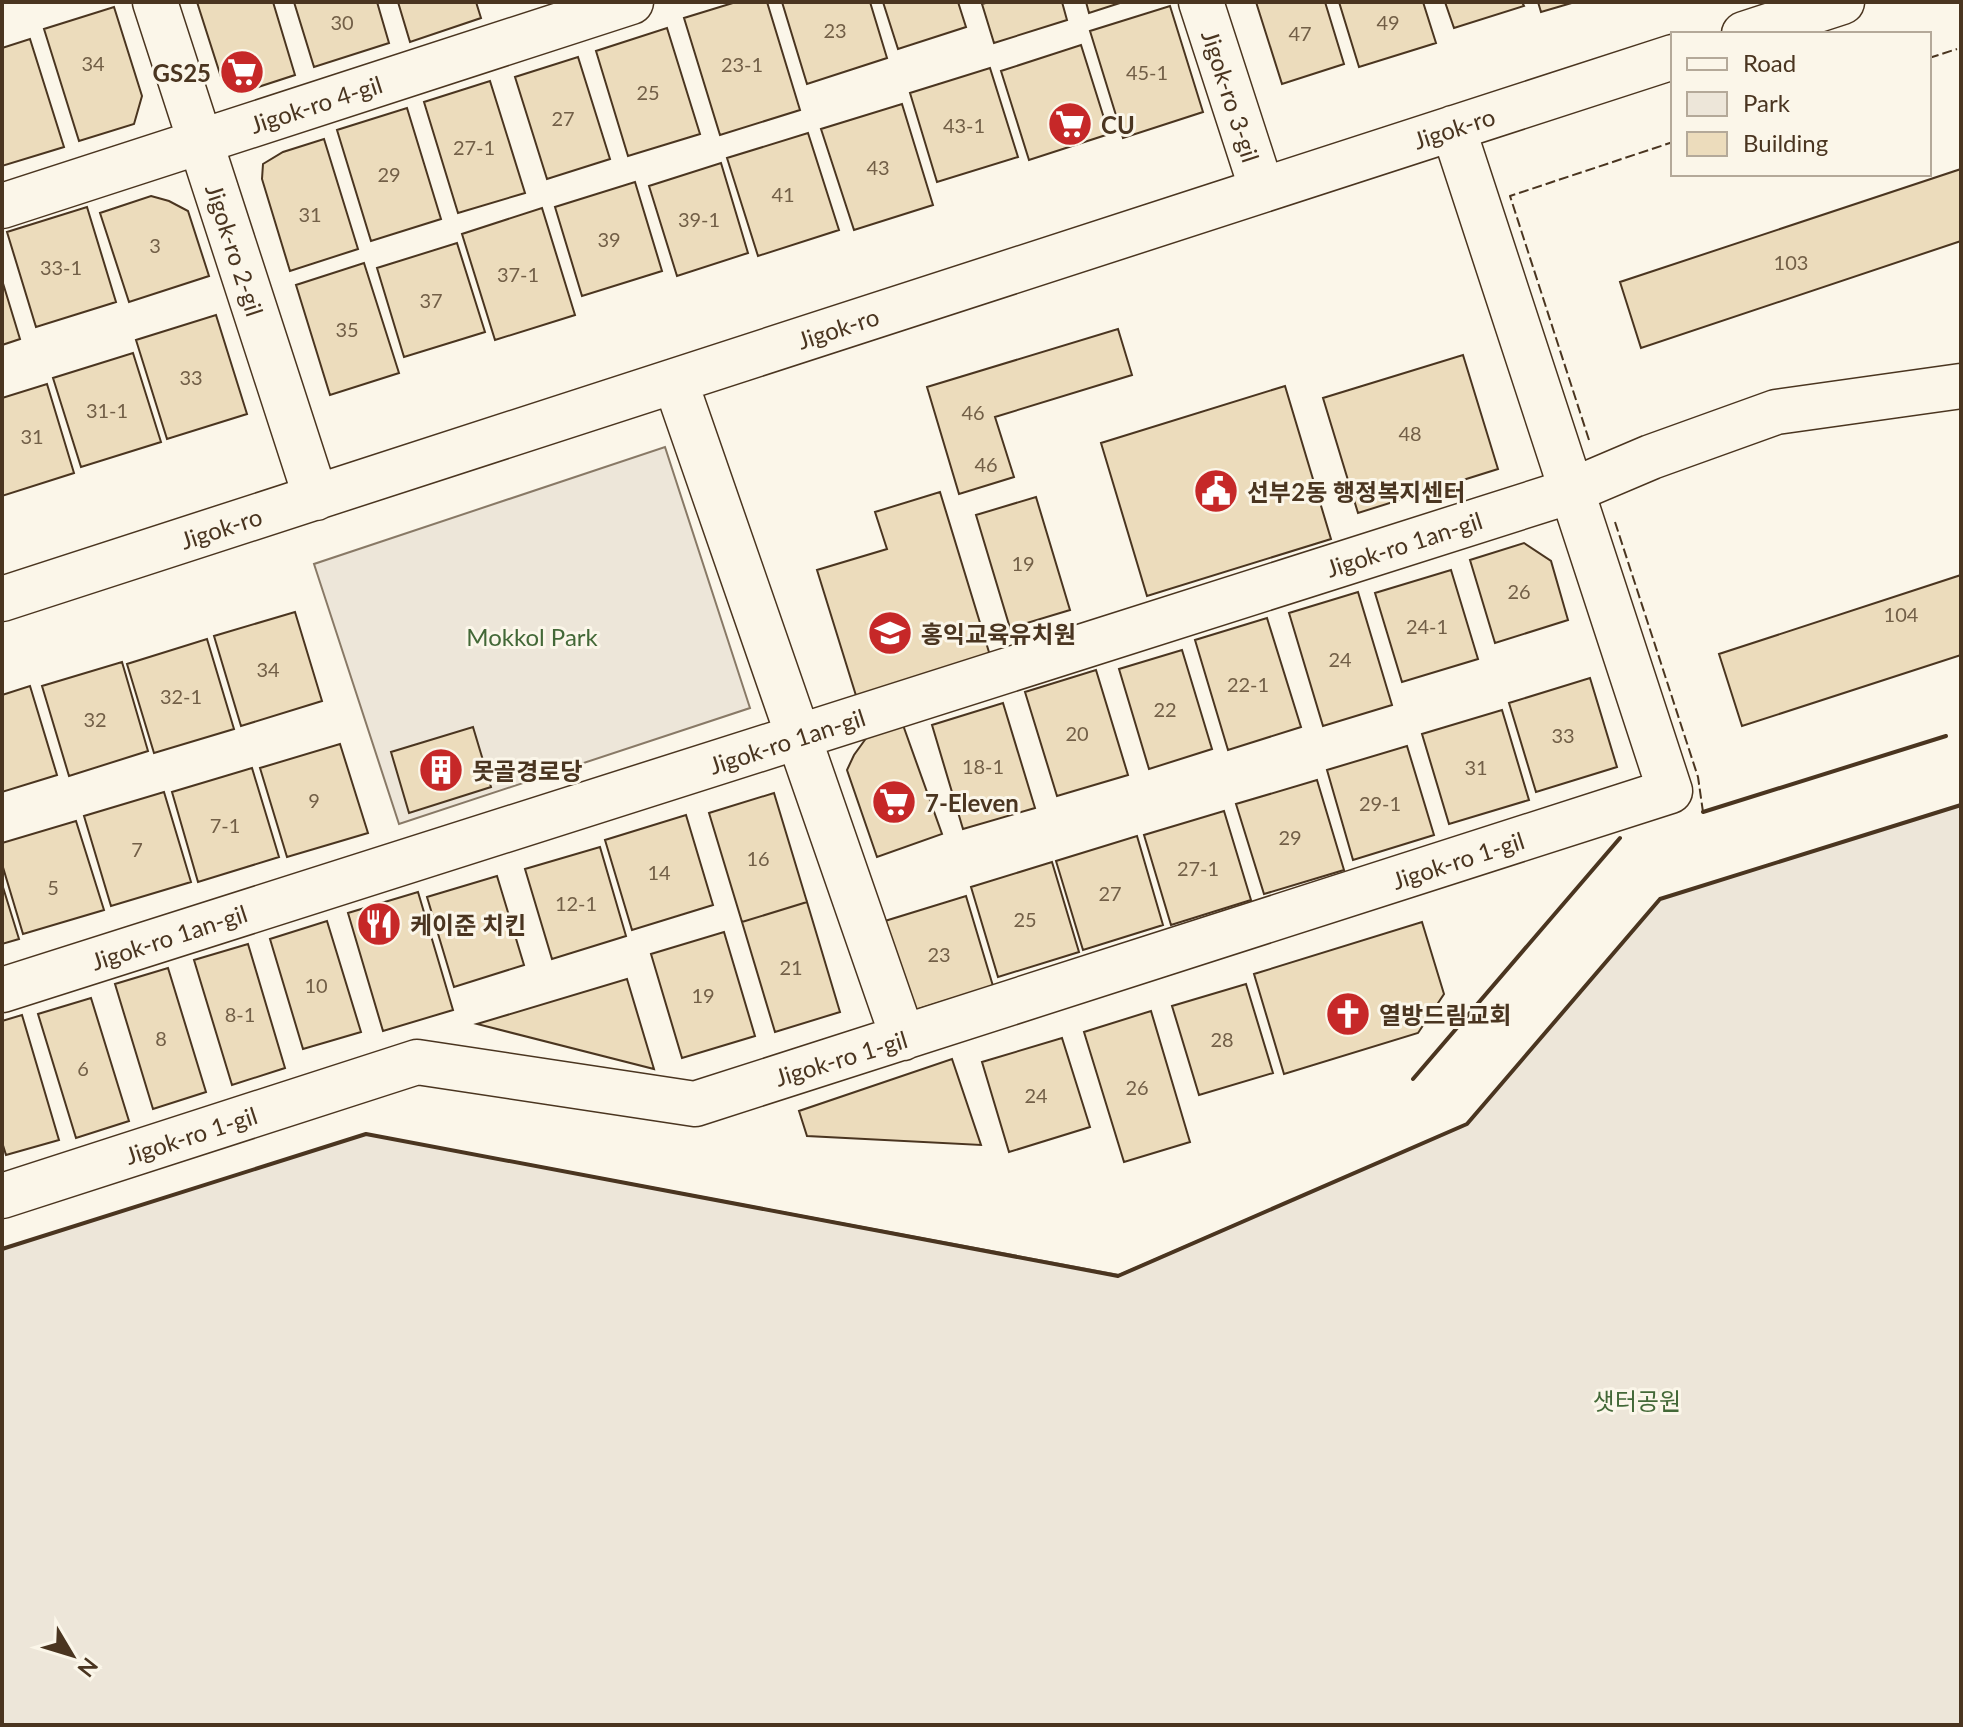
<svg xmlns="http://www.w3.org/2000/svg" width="1963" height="1727" font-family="Lato,'Noto Sans KR',sans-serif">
  <rect width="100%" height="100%" fill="#fbf6e9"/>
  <!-- green -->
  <path fill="#ede6d9" stroke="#887966" stroke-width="2" d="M665 447 750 708 399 824 314 564Z
    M1961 805V1725H2V1249L366 1134 1119 1275 1467 1124 1660 899Z"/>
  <!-- building -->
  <path fill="#ecdcbc" stroke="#4a3520" stroke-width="2" d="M197 2H273L295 75 246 91 221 77Z
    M294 2H377L389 43 314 67Z
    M398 2H476L481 18 410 42Z
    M736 2H767L800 110 720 135 684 18Z
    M782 2H870L887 58 807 84Z
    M883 2H958L966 27 898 49Z
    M989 2H1062L1067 20 994 43 982 4Z
    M1086 2H1123L1089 13Z
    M1256 2H1325L1344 64 1282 84Z
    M1339 2H1423L1436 43 1359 67Z
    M1445 2H1522L1524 6 1454 28Z
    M1538 2H1575L1541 12Z
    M1170 6 1203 112 1123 138 1090 31Z
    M114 7 142 96 134 124 79 141 44 29Z
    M667 28 700 134 628 156 596 51Z
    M30 39 64 147 2 166V48Z
    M1081 45 1109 134 1029 160 1001 71Z
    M578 57 610 159 547 179 515 77Z
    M990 68 1018 157 937 182 910 93Z
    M490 81 525 193 458 213 424 102Z
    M902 104 933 205 854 230 821 129Z
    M407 108 441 219 371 241 337 130Z
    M808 133 839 230 758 256 727 158Z
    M324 139 358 249 290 271 262 179 263 164 283 152Z
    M721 163 748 253 677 276 649 186Z
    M1961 169V241L1641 348 1620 282Z
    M635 182 662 271 582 296 555 207Z
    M151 196 169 201 188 211 209 276 129 302 100 213Z
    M87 207 116 302 36 327 7 232Z
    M542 208 575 315 495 340 462 234Z
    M457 243 485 332 404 357 377 268Z
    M364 263 399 373 330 395 296 285Z
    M2 280 20 339 2 345Z
    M216 315 247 414 167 439 136 340Z
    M1118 329 1132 375 995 417 1014 477 959 494 927 387Z
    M133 353 161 442 81 467 53 378Z
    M1463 355 1498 469 1358 513 1323 398Z
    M47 384 74 473 2 496V398Z
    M1285 386 1331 539 1147 596 1101 443Z
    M940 492 992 662 858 702 817 570 887 549 875 512Z
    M1036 497 1070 610 1010 628 976 515Z
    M1524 543 1551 561 1568 620 1495 643 1470 560Z
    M1451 570 1478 659 1402 682 1375 593Z
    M1961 575V655L1742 726 1719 654Z
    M1358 592 1392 705 1323 726 1289 613Z
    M295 612 322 701 241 726 214 636Z
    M1267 618 1301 727 1228 750 1195 640Z
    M207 639 234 729 154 753 127 664Z
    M1182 650 1212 749 1149 769 1119 669Z
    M122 662 148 751 69 776 42 686Z
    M1096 670 1128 775 1057 796 1025 692Z
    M1590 678 1617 767 1536 792 1509 703Z
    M30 686 57 775 2 792V695Z
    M1003 703 1035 808 963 829 932 725Z
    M1502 710 1529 800 1449 824 1422 734Z
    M903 725 942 834 877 857 847 770 854 755 867 737Z
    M473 727 491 787 409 813 391 752Z
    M340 744 368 833 287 857 260 768Z
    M1407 746 1434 835 1353 860 1327 770Z
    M252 768 279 857 198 882 172 792Z
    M1317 780 1344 870 1264 894 1236 804Z
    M164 792 191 882 111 906 84 816Z
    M774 793 807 902 742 922 709 813Z
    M1224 811 1251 900 1171 925 1144 835Z
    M686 815 713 905 632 930 605 840Z
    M76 821 104 910 23 934 2 864V843Z
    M1137 836 1163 925 1083 950 1056 861Z
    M600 847 626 936 552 959 525 869Z
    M1052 862 1079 952 998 977 971 887Z
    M497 876 524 965 454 987 427 897Z
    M2 884 19 939 2 944Z
    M418 892 453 1010 383 1031 348 913Z
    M966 896 993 986 912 1011 885 921Z
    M807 902 840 1012 775 1032 742 922Z
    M327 921 361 1032 303 1049 270 939Z
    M1422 922 1444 994 1418 1033 1284 1074 1254 974Z
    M724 932 755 1036 682 1058 651 954Z
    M248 944 285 1068 232 1085 194 960Z
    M168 968 206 1092 153 1109 115 984Z
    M627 979 654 1069 477 1024Z
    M1246 984 1273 1073 1199 1095 1172 1006Z
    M91 998 129 1121 76 1138 38 1014Z
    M1151 1011 1190 1142 1124 1162 1084 1032Z
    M22 1015 59 1140 6 1155 2 1142V1021Z
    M1062 1038 1090 1127 1009 1152 982 1062Z
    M952 1059 981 1145 807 1136 799 1111Z"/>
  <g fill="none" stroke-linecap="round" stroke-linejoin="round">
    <!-- minor casing -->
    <g stroke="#4a3520" stroke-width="47">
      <path id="minor" d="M155 2 316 498
        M1201 2 1262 190
        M1744 34 1842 2
        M2 206 631 2
        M675 381 903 1038
        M2 599 1673 57
        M2 990 1571 491 1651 457 1776 412 1961 386
        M2 1196 417 1062 695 1104 1670 791 1453 128"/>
    </g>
    <!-- minor -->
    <use href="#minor" stroke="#fbf6e9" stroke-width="44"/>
    <!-- fence -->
    <path stroke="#4a3520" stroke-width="2" stroke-dasharray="10 4" stroke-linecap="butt" d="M1929 58 1957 49
      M1589 440 1510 196 1673 142
      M1615 522 1698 777 1703 812"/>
    <!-- wall -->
    <path stroke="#4a3520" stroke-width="4" d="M1703 812 1946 736
      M1413 1079 1620 838
      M2 1249 366 1134 1118 1276 1467 1124 1660 899 1961 805"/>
  </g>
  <!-- icons -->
  <defs>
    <g id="supermarket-disc" transform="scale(2.3)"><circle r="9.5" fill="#c62828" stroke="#fbf6e9"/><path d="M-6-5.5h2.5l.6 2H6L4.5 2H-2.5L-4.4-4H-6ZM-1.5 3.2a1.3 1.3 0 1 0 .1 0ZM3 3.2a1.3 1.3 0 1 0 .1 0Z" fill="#fff"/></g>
    <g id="civic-disc" transform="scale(2.3)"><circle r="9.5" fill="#c62828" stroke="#fbf6e9"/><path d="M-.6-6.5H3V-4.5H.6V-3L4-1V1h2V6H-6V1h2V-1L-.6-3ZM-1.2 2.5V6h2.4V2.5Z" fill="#fff"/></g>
    <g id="school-disc" transform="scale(2.3)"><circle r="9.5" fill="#c62828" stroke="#fbf6e9"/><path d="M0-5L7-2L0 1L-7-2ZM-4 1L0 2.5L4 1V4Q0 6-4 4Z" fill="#fff"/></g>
    <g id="building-disc" transform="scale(2.3)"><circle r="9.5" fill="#c62828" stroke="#fbf6e9"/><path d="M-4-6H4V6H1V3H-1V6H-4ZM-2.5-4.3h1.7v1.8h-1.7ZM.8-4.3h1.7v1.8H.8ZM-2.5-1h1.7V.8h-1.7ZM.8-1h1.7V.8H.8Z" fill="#fff"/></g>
    <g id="restaurant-disc" transform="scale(2.3)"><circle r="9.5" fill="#c62828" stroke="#fbf6e9"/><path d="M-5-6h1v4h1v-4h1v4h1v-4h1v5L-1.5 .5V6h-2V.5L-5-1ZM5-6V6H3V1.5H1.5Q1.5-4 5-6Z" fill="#fff"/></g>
    <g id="church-disc" transform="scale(2.3)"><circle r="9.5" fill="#c62828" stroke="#fbf6e9"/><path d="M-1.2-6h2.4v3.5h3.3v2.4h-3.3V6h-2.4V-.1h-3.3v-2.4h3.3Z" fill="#fff"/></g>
  </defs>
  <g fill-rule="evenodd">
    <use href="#supermarket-disc" x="242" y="72"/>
    <use href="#supermarket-disc" x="1070" y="124"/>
    <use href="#civic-disc" x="1216" y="491"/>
    <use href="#school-disc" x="890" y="633"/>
    <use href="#building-disc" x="441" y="770"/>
    <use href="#supermarket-disc" x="894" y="802"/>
    <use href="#restaurant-disc" x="379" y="924"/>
    <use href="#church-disc" x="1348" y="1014"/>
  </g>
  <g text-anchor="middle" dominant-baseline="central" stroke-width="6" stroke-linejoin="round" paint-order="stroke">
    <!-- number labels -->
    <g font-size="20" fill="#725f47">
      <text x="342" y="22">30</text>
      <text x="1388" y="22">49</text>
      <text x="835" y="30">23</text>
      <text x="1300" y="33">47</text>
      <text x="93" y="63">34</text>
      <text x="742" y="64">23-1</text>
      <text x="1147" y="72">45-1</text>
      <text x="648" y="92">25</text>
      <text x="563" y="118">27</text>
      <text x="964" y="125">43-1</text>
      <text x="474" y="147">27-1</text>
      <text x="878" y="167">43</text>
      <text x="389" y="174">29</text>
      <text x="783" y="194">41</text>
      <text x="310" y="214">31</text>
      <text x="699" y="219">39-1</text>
      <text x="609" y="239">39</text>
      <text x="155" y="245">3</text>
      <text x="1791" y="262">103</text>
      <text x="61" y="267">33-1</text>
      <text x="518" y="274">37-1</text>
      <text x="431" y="300">37</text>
      <text x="347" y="329">35</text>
      <text x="191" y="377">33</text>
      <text x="107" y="410">31-1</text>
      <text x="973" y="412">46</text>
      <text x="1410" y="433">48</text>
      <text x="32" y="436">31</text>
      <text x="986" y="464">46</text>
      <text x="1023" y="563">19</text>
      <text x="1519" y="591">26</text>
      <text x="1901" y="614">104</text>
      <text x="1427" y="626">24-1</text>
      <text x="1340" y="659">24</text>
      <text x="268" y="669">34</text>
      <text x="1248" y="684">22-1</text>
      <text x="181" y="696">32-1</text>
      <text x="1165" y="709">22</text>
      <text x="95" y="719">32</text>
      <text x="1077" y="733">20</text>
      <text x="1563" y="735">33</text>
      <text x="983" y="766">18-1</text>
      <text x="1476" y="767">31</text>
      <text x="314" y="800">9</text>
      <text x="1380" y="803">29-1</text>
      <text x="225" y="825">7-1</text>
      <text x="1290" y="837">29</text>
      <text x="137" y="849">7</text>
      <text x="758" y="858">16</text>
      <text x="1198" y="868">27-1</text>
      <text x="659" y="872">14</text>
      <text x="53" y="887">5</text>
      <text x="1110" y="893">27</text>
      <text x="576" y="903">12-1</text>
      <text x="1025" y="919">25</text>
      <text x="939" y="954">23</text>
      <text x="791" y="967">21</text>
      <text x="316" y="985">10</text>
      <text x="703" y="995">19</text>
      <text x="240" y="1014">8-1</text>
      <text x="161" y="1038">8</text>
      <text x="1222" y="1039">28</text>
      <text x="83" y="1068">6</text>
      <text x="1137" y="1087">26</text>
      <text x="1036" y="1095">24</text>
    </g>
    <!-- poi labels -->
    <g font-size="24" font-weight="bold" fill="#4a3520" stroke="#fbf6e9" text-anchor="start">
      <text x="211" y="72" text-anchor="end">GS25</text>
      <text x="1101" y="124">CU</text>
      <text x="1247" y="491">선부2동 행정복지센터</text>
      <text x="921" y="633">홍익교육유치원</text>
      <text x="472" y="770">못골경로당</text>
      <text x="925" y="802">7-Eleven</text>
      <text x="410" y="924">케이준 치킨</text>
      <text x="1379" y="1014">열방드림교회</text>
    </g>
    <!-- street labels -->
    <g font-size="24" fill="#4a3520" stroke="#fbf6e9">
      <text transform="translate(1231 96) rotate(72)">Jigok-ro 3-gil</text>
      <text transform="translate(316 104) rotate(-18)">Jigok-ro 4-gil</text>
      <text transform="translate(1454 128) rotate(-18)">Jigok-ro</text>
      <text transform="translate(235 250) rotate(72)">Jigok-ro 2-gil</text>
      <text transform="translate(838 328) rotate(-18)">Jigok-ro</text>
      <text transform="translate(221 528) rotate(-18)">Jigok-ro</text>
      <text transform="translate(1404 544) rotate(-18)">Jigok-ro 1an-gil</text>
      <text transform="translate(787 741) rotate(-18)">Jigok-ro 1an-gil</text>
      <text transform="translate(1458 860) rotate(-18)">Jigok-ro 1-gil</text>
      <text transform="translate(169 937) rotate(-18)">Jigok-ro 1an-gil</text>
      <text transform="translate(841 1058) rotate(-17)">Jigok-ro 1-gil</text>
      <text transform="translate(191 1135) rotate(-18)">Jigok-ro 1-gil</text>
    </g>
    <!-- park labels -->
    <g font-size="24" fill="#436837" stroke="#fbf6e9">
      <text x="532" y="636">Mokkol Park</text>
      <text x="1637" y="1400">샛터공원</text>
    </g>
  </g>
  <!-- border -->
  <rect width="1963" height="1727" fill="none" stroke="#4a3520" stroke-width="8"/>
  <!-- legend -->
  <rect x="1671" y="32" width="260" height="144" fill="#fbf6e9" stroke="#b4a999" stroke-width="2"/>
  <rect x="1687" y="58" width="40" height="12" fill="#fbf6e9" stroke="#b4a999" stroke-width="2"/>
  <text x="1743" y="72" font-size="24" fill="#4a3520">Road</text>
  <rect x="1687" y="92" width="40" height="24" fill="#ede6d9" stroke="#b4a999" stroke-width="2"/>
  <text x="1743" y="112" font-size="24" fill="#4a3520">Park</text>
  <rect x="1687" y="132" width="40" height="24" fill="#ecdcbc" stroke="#b4a999" stroke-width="2"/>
  <text x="1743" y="152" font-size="24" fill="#4a3520">Building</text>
  <!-- north arrow -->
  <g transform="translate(72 1655) rotate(128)" stroke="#fbf6e9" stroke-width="6" paint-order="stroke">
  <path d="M0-6L14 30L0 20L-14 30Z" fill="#4a3520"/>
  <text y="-12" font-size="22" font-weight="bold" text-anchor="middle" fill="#4a3520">N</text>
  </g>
</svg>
